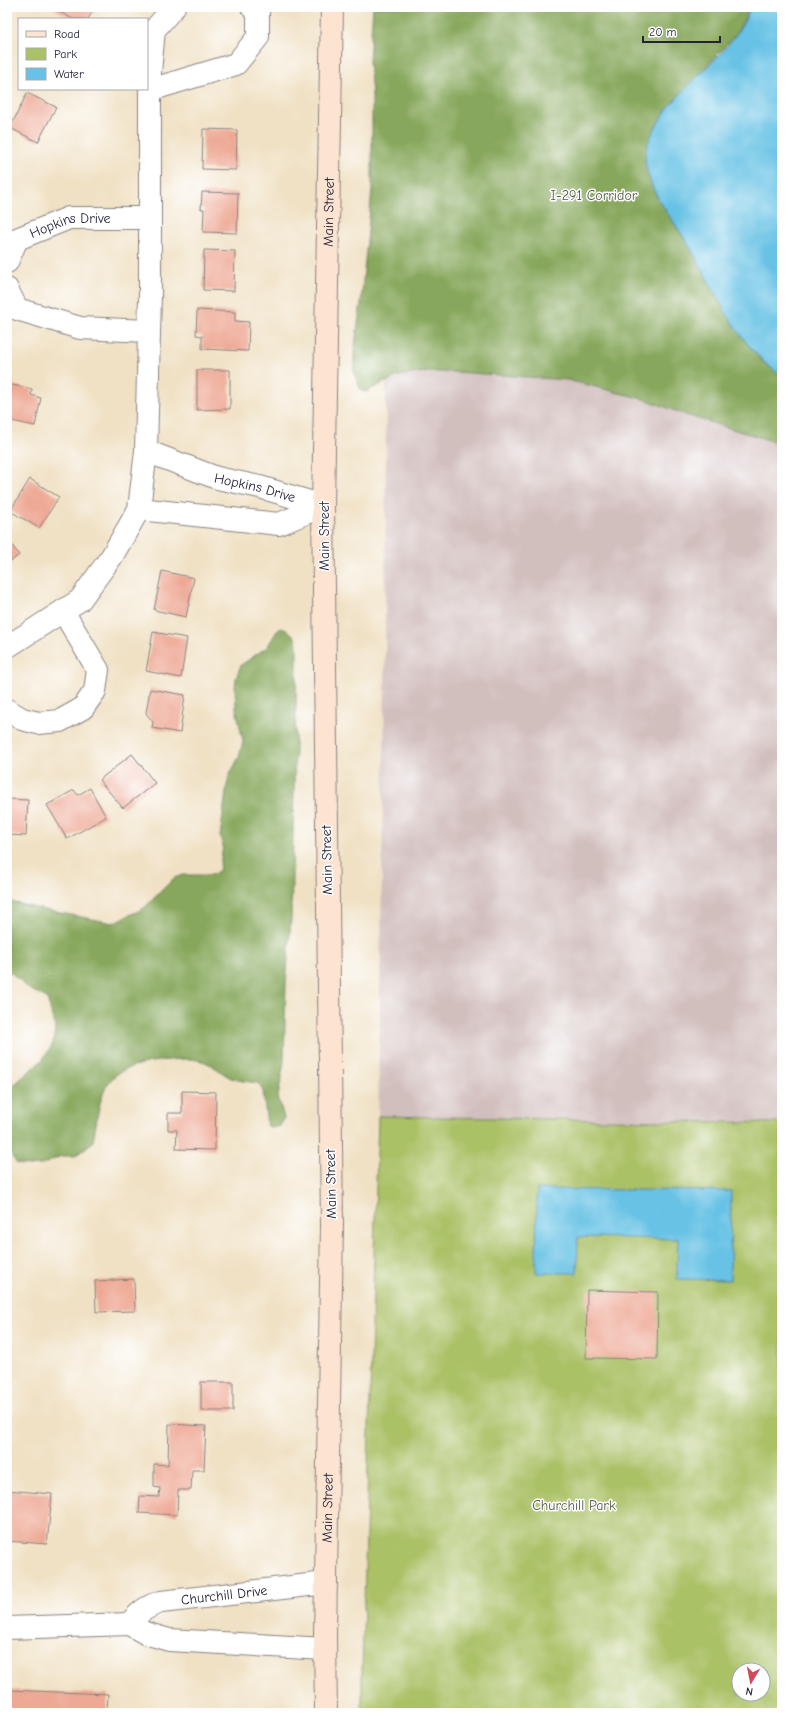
<svg xmlns="http://www.w3.org/2000/svg" width="789" height="1720" font-family="'Comic Neue',sans-serif">
  <rect width="100%" height="100%" fill="#fff"/>
  <filter id="ink" filterUnits="userSpaceOnUse"><feTurbulence type="fractalNoise" baseFrequency=".025" numOctaves="2"/><feDisplacementMap in="SourceGraphic" scale="8" xChannelSelector="R" yChannelSelector="G"/><feConvolveMatrix kernelMatrix="1 2 1 2 8 2 1 2 1" color-interpolation-filters="sRGB"/></filter>
  <filter id="wash" filterUnits="userSpaceOnUse"><feTurbulence type="fractalNoise" baseFrequency=".012" numOctaves="4" result="noise"/><feDisplacementMap in="SourceGraphic" scale="16" xChannelSelector="R" yChannelSelector="G"/><feGaussianBlur stdDeviation="0.9" result="paint"/><feColorMatrix in="noise" values="0 0 0 0 0 0 0 0 0 0 0 0 0 0 0 0 0 1.4 0 .05"/><feComposite in="paint" operator="in"/></filter>
  <g filter="url(#wash)">
    <rect width="100%" height="100%" fill="#f0e1c4"/>
    <!-- industrial -->
    <path fill="#d1bfbd" d="M426 372H456L568 380 647 400 686 415 782 444V1123L378 1116 385 684 386 380 398 376Z"/>
    <!-- green -->
    <path fill="#aac166" stroke="#667250" fill-rule="evenodd" d="M378 1116 782 1123V1713H362V1673ZM739 1670H763V1694H739Z"/>
    <!-- forest -->
    <path fill="#87a75b" stroke="#54644b" d="M373 7H750L737 33 672 104 655 128 651 137 656 196 685 239 728 314 749 346 764 363 782 376V444L686 415 647 400 568 380 456 372H426L398 376 365 392 361 390 354 375V353L361 302 372 189V95L369 61Z
      M281 628C302 634 296 648 297 666L291 920 286 984 284 1061 278 1097 284 1118 280 1126 271 1128 267 1125 263 1091 258 1083C250 1082 239 1081 231 1078 221 1073 213 1064 202 1061 189 1057 172 1060 159 1061 100 1068 102 1091 93 1142L75 1156H61L42 1165 28 1166 17 1164 11 1155 7 1143V1091L42 1060 53 1044 55 1028 47 998 29 989 7 969V901L45 910 113 923 144 908 174 878 183 875H211L219 871 223 846 220 837 227 785 230 774 239 757 243 741 236 708 235 688 236 678 241 665 267 647 277 631Z"/>
    <!-- water -->
    <path fill="#67c2e5" stroke="#447290" d="M750 7H782V376C735 345 714 286 685 239 670 215 651 195 646 165 643 151 650 137 657 125 678 85 738 51 750 7Z
      M537 1189 731 1191 730 1280 677 1279 678 1239 578 1237 577 1273H536Z"/>
    <g id="blocks">
      <!-- building -->
      <path fill="#eea995" d="M56 7H95L88 19H73L54 9Z
        M27 93 56 107 38 142 10 128Z
        M203 129 237 130 236 170 202 169Z
        M202 192 238 193 237 233 203 232 204 209H201Z
        M204 250 235 251 234 291 203 290Z
        M197 310 235 312V321L249 322 248 351 202 349V336L196 335Z
        M197 370H230V409L197 410Z
        M7 384 32 389 31 395 41 398 35 426 7 420Z
        M30 479 59 497 39 528 10 511Z
        M7 538 19 555 7 564Z
        M162 571 194 578 186 617 154 610Z
        M153 632 187 638 181 678 146 671Z
        M150 689 185 695 180 733 152 728 153 722 146 713Z
        M132 754 155 783 123 808 99 780Z
        M90 788 106 817 67 839 47 805 74 790 78 795Z
        M7 799 28 800 26 836 7 835Z
        M182 1091 216 1092 215 1150 176 1149 177 1130H168V1113H182Z
        M134 1279 135 1311 96 1312 95 1281Z
        M587 1290 658 1292 657 1359 586 1358Z
        M201 1382H233V1411H201Z
        M169 1424 206 1426 204 1470H192L191 1490H178L177 1515 139 1513 140 1496 159 1497 160 1488 154 1487V1464L168 1465Z
        M7 1490 52 1494 47 1544 7 1541Z
        M7 1690 108 1694 107 1713H7Z"/>
    </g>
  </g>
  <g filter="url(#ink)">
    <use href="#blocks" fill-opacity="0" stroke="#898280" stroke-width="1"/>
    <g fill="none" stroke-linecap="round" stroke-linejoin="round">
      <!-- street casing -->
      <g stroke="#898280" stroke-width="24">
        <g id="street">
          <path d="M150 90 236 64 258 37V11L252 7"/>
          <path id="s1" d="M7 262 17 239 69 218H150"/>
          <path d="M7 289 17 309 80 328 149 331"/>
          <path id="s2" d="M146 451 217 478 260 487 323 506"/>
          <path d="M139 509 279 524 323 506"/>
          <path d="M7 647 80 600 112 556 139 509 146 451 150 296V72L154 30 174 7"/>
          <path d="M7 710 22 719 38 723 60 721 83 708 95 691 98 670 63 611"/>
          <path id="s3" d="M129 1624C139 1613 146 1606 161 1602L326 1583"/>
          <path d="M7 1628 129 1624 145 1633 169 1640 325 1649"/>
        </g>
      </g>
      <!-- secondary casing -->
      <g stroke="#898280" stroke-width="24">
        <g id="secondary">
          <path id="s4" d="M326 1713 325 1636 332 1225 323 506 332 7"/>
        </g>
      </g>
      <!-- street -->
      <use href="#street" stroke="#fff" stroke-width="22"/>
      <!-- secondary -->
      <use href="#secondary" stroke="#fde4d1" stroke-width="22"/>
    </g>
  </g>
  <g text-anchor="middle" dominant-baseline="central" stroke-width="3" stroke-linejoin="round" paint-order="stroke">
    <!-- park labels -->
    <g font-size="14" fill="#525a4a" stroke="#fff">
      <text x="594" y="195">I-291 Corridor</text>
      <text x="574" y="1505">Churchill Park</text>
    </g>
    <!-- street labels -->
    <g font-size="14" fill="#22223b" stroke="#fff">
      <text stroke="none"><textPath href="#s4" startOffset="1501">Main Street</textPath></text>
      <text stroke="none"><textPath href="#s1" startOffset="81">Hopkins Drive</textPath></text>
      <text stroke="none"><textPath href="#s2" startOffset="115">Hopkins Drive</textPath></text>
      <text transform="translate(324 536) rotate(-90)">Main Street</text>
      <text transform="translate(327 860) rotate(-91)">Main Street</text>
      <text transform="translate(331 1184) rotate(-91)">Main Street</text>
      <text stroke="none"><textPath href="#s4" startOffset="205">Main Street</textPath></text>
      <text stroke="none"><textPath href="#s3" startOffset="103">Churchill Drive</textPath></text>
    </g>
  </g>
  <!-- margin -->
  <rect width="789" height="1720" fill="none" stroke="#fff" stroke-width="24"/>
  <!-- legend -->
  <rect x="18" y="18" width="130" height="72" fill="#ffffff" stroke="#a7a7b1"/>
  <rect x="26" y="31" width="20" height="6" fill="#fde4d1" stroke="#a7a7b1"/>
  <text x="54" y="38" font-size="12" fill="#22223b">Road</text>
  <rect x="26" y="48" width="20" height="12" fill="#aac166" stroke="#a7a7b1"/>
  <text x="54" y="58" font-size="12" fill="#22223b">Park</text>
  <rect x="26" y="68" width="20" height="12" fill="#67c2e5" stroke="#a7a7b1"/>
  <text x="54" y="78" font-size="12" fill="#22223b">Water</text>
  <!-- north arrow -->
  <g transform="translate(751 1682) rotate(190)"><circle r="19" fill="#ffffff" stroke="#a7a7b1"/>
  <path d="M0-3L7 15L0 10L-7 15Z" fill="#d1495b"/>
  <text y="-6" font-size="11" font-weight="bold" text-anchor="middle" fill="#22223b">N</text>
  </g>
  <!-- scale -->
  <path d="M643 36v6h77v-6" fill="none" stroke="#22223b" stroke-width="2"/>
  <text x="649" y="36" font-size="12" fill="#22223b" stroke="#ffffff" stroke-width="3" paint-order="stroke">20 m</text>
</svg>
